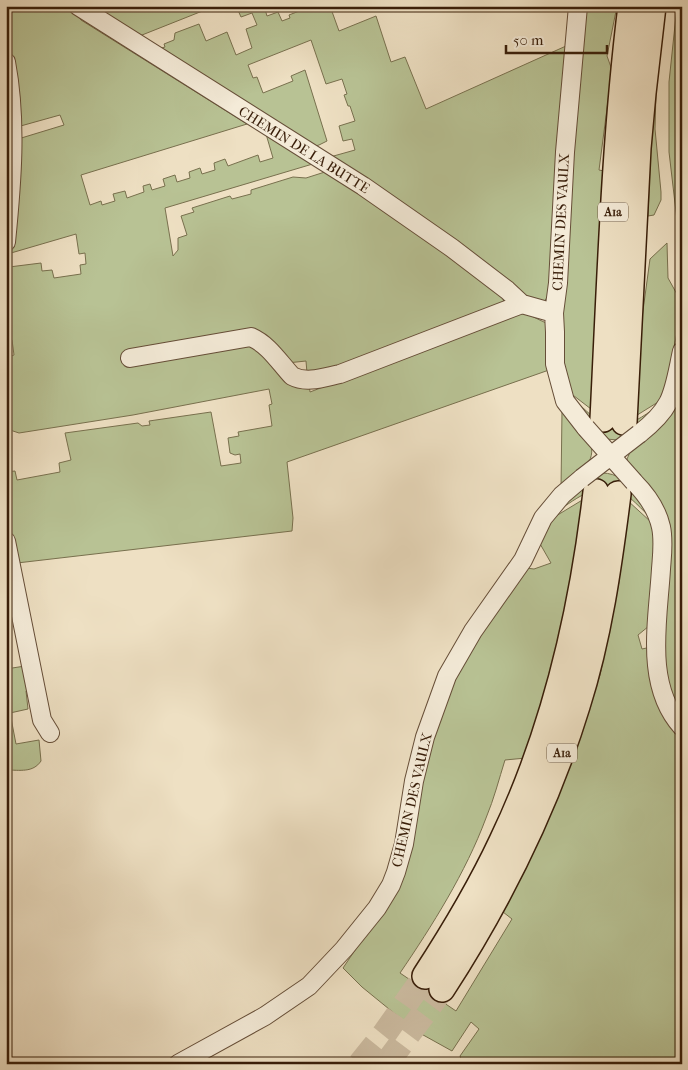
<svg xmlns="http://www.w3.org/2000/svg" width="688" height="1070" font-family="'IM FELL French Canon',serif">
  <rect width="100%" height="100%" fill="#eee0c3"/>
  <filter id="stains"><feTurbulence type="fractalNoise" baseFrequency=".004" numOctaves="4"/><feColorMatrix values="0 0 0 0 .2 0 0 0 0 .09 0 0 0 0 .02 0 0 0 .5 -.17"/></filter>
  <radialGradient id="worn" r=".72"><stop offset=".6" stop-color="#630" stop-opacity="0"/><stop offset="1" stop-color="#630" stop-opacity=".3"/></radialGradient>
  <!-- green -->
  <path fill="#b8c294" stroke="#78704e" d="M6 6H66L75 12 81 20 247 124 81 175 90 205 101 201 102 205 115 201 113 194 125 191 127 198 144 192 143 186 150 184 152 190 165 186 163 179 175 175 177 182 190 178 189 172 200 168 202 174 215 170 214 163 225 159 228 166 258 155 260 162 273 158 266 134 316 163 165 208 173 256 178 250V238L187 235 181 216 194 212 192 208 230 196 232 199 251 194V190L293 177 306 178 328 171 501 293 504 302 323 374 307 373 306 361 287 363 309 384 310 392 521 311 546 323 549 370 287 462 293 518 292 531 17 563 6 505V472L15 471 17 480 60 472 59 463 71 460 65 433 138 423 142 426 150 425 149 421 211 412 221 466 241 463 240 454 235 455 230 453 228 438 239 436 238 432 272 426 269 405 272 404 269 389 133 415 19 433 10 430 6 427V358L14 355 12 340 6 341 8 324 9 267 41 263 42 271 52 270 54 278 81 274 80 265 86 264 85 253 79 254 76 234 11 253 18 139 64 125 60 115 17 127 12 69 6 37Z
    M124 6H215L137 37 97 10 102 9 104 13Z
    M243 6H264L267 16 278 12 282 21 290 18 289 15 312 6H330L339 31 376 16 391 62 405 57 426 109 566 46 553 289 543 303 530 302 330 157 355 150 352 139 343 141 339 126 355 121 350 106H348L344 95 347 94 342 79 326 84 311 40 248 65 253 78 257 77 263 93 293 81 291 76 305 70 327 141 319 145 312 147 158 49 165 47 164 44 174 40 175 33 199 24 206 41 227 32 236 55 252 48 246 29 257 25 252 13 241 17 237 8Z
    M585 6H617L607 56 612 70 599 170 604 171 591 409 565 389 560 328 572 128Z
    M677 6H682V230L678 229 669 152V82Z
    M653 92H656L655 129 661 192V200L654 215 648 216Z
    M667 243 668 278 678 296 682 309 663 399 634 417 642 318 650 259Z
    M682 380V704L674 709 661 663 669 550 630 467 627 459 631 450Z
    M566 391C583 407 602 433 627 424 640 420 653 409 664 402L618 440 606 439Z
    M562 410 591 445C596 465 575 476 561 489Z
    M602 473C617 473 628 482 637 493 643 500 650 507 653 515 663 540 652 598 649 626L638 635 642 649 651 647 653 686 667 721 682 737V1064H463L460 1056 479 1029 471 1022 452 1051 416 1031 362 987 343 968 396 889 407 849 417 786 427 744 439 706 463 658 485 622 526 568 534 569 551 563 539 542 545 525 551 519 584 499 568 614 526 758 505 760C499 779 494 799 486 818 466 872 432 926 400 973L456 1011 512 919 503 912 553 809 600 675 619 582 627 500 651 522 654 521C642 510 630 495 615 488 597 480 565 507 550 516 562 499 583 481 602 473Z
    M25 666 29 690 26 691 28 709 10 713 16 744 39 740 41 761C33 773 20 770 6 770V669Z"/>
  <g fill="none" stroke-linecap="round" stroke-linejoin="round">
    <!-- highway-tunnel -->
    <path stroke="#cab99e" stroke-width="25" stroke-dasharray="25 12" stroke-linecap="butt" d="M360 1064 385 1033 425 976
      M386 1064 442 989"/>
    <!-- minor casing -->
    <g stroke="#664e38" stroke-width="20">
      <path id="minor" d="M78 6 363 186 452 248 507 290 522 304 554 313
        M578 6 565 152 558 283 554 313 555 332V364L565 401 586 428
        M6 62C17 121 12 182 6 242
        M130 358 251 337C269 345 279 362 292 376 307 384 325 377 340 374L522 304
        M639 434C674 407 673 393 682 351
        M634 482C647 495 657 509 661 527 664 541 662 555 661 569 658 621 644 685 682 727
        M6 541 42 720 50 733
        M178 1064 265 1016 309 986 344 949 377 908 391 885 396 872 404 844 414 781 425 737 447 676 473 631 523 560 543 518 562 495 582 478"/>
    </g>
    <!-- highway casing -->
    <g stroke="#391e09" stroke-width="28">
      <path id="highway" d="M603 419C610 281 614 143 631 6
        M624 422 638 148 643 93 653 6
        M425 976C453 933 480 888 502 841 555 731 582 613 596 492
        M442 989C499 901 546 807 577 706 599 637 609 565 618 494"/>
    </g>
    <!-- minor -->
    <use href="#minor" stroke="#f4ebd8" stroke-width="18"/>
    <!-- highway -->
    <use href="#highway" stroke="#eee0c3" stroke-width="25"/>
    <!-- minor-bridge casing -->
    <g stroke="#664e38" stroke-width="20" stroke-linecap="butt">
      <path id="minor-bridge" d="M586 428 634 482
        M582 478 639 434"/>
    </g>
    <!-- minor-bridge -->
    <use href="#minor-bridge" stroke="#f4ebd8" stroke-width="18"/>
  </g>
  <g text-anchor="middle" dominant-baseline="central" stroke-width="4" stroke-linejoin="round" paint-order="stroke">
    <!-- shield labels -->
    <g fill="#f4ebd8" stroke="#715c47" stroke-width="1">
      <rect x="598" y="202.5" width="30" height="19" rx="4"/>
      <rect x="547" y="743.5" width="30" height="19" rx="4"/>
    </g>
    <g font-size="12" font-weight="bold" fill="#391e09">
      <text x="613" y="212">A1a</text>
      <text x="562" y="753">A1a</text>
    </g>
    <!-- street labels -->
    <g font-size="14" fill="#391e09" stroke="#f4ebd8">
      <text transform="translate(304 150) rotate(32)">CHEMIN DE LA BUTTE</text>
      <text transform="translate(561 222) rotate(-87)">CHEMIN DES VAULX</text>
      <text transform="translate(412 800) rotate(-77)">CHEMIN DES VAULX</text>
    </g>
  </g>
  <!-- margin -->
  <rect width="688" height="1070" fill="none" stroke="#eee0c3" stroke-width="25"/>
  <rect x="8" y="8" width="673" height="1055" fill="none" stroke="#391e09" stroke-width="2.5"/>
  <rect x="12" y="12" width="663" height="1045" fill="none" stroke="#391e09"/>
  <!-- scale -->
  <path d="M506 45v8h101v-8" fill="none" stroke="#391e09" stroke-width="2.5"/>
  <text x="513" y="45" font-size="15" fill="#391e09" stroke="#f4ebd8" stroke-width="4" paint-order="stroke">50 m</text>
  <rect width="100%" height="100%" filter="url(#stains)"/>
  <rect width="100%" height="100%" fill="url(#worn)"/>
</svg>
